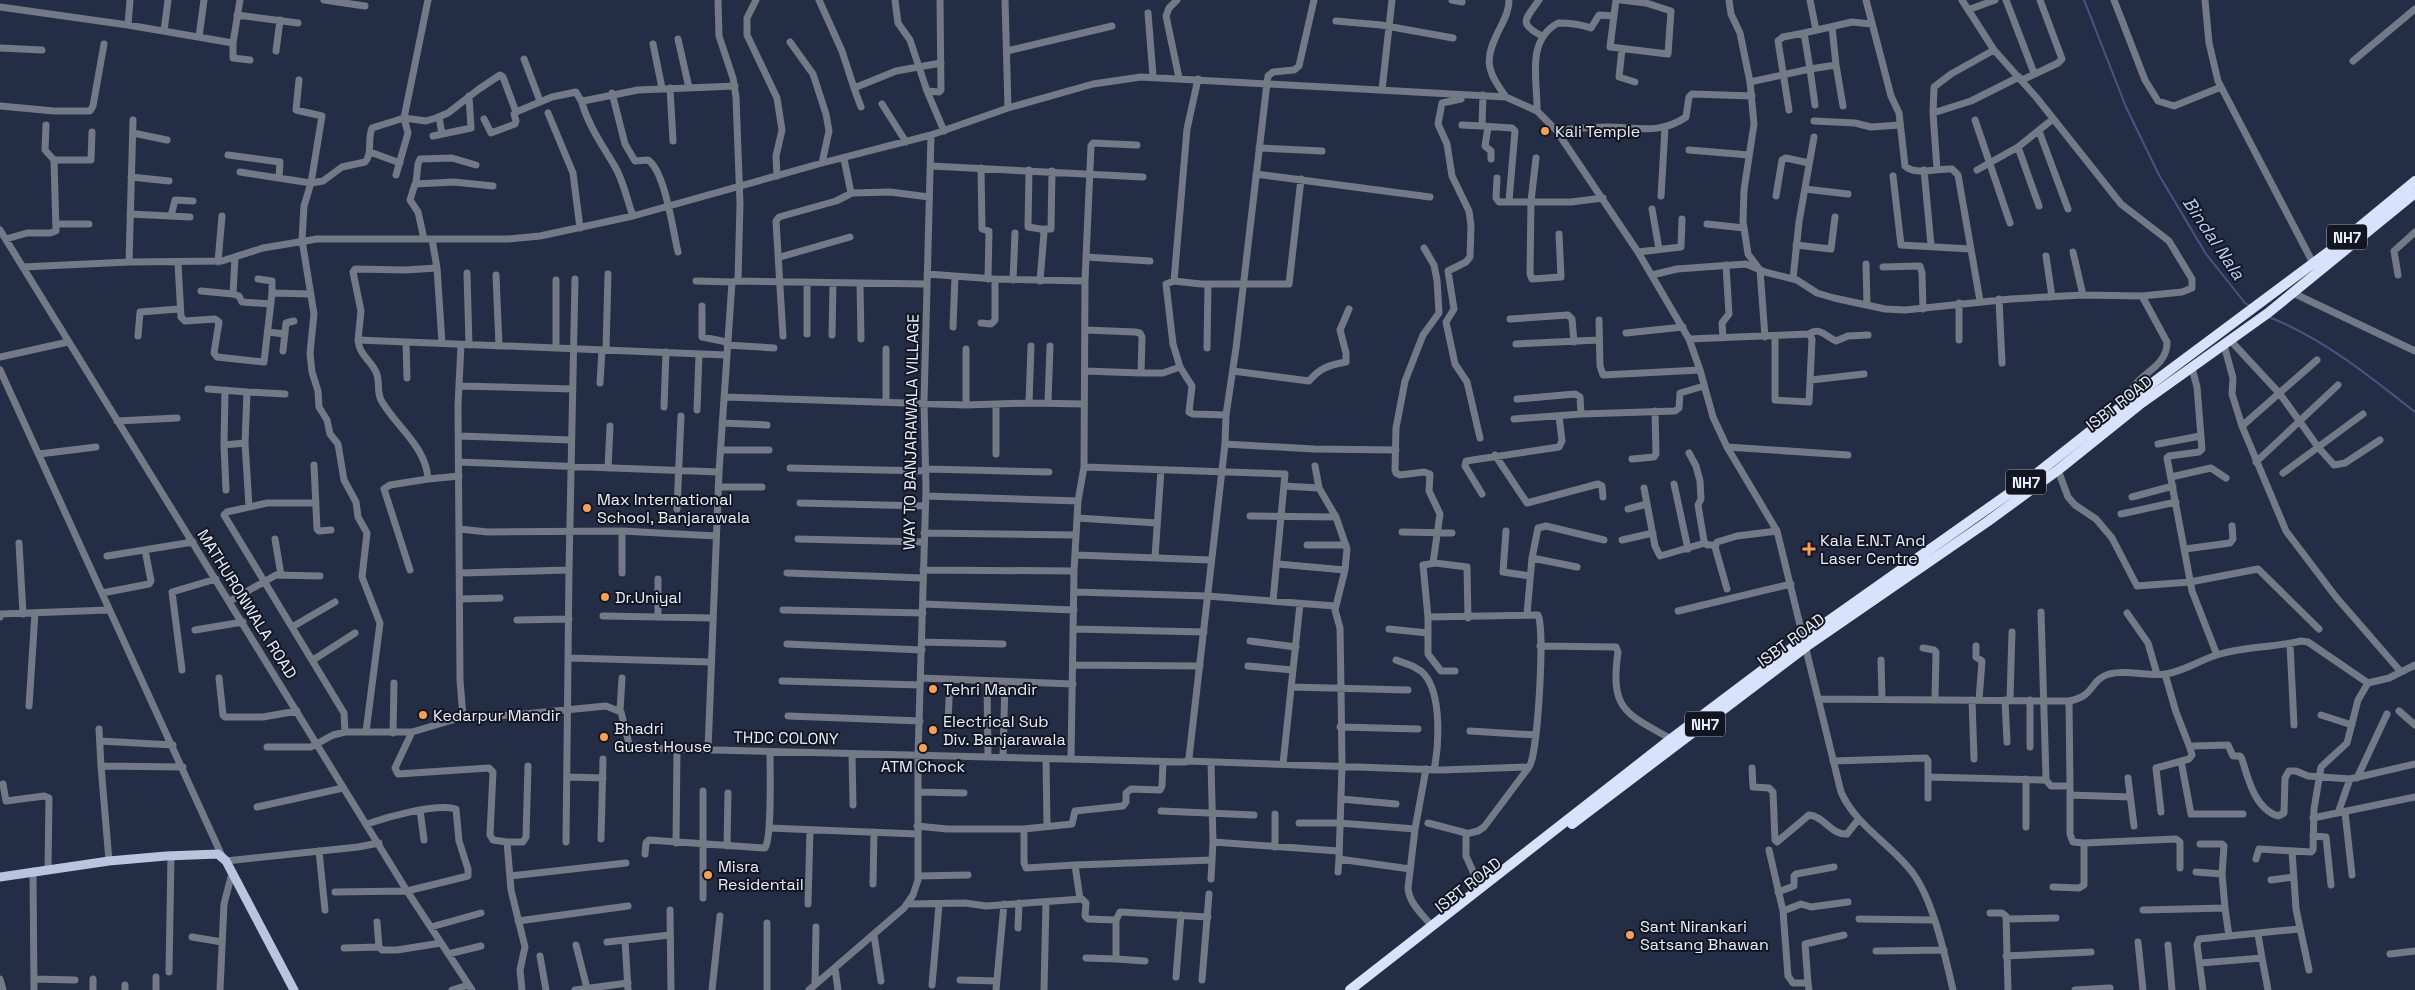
<svg xmlns="http://www.w3.org/2000/svg" width="2415" height="990" font-family="'Space Grotesk',sans-serif">
  <rect width="100%" height="100%" fill="#242d46"/>
  <g fill="none" stroke-linecap="round" stroke-linejoin="round">
    <!-- stream -->
    <path stroke="#4c5286" stroke-width="2" d="M2084 0 2126 107 2159 175 2206 254 2245 303 2250 306
      M2269 317C2324 339 2369 376 2415 412"/>
    <!-- minor -->
    <path stroke="#747986" stroke-width="7" d="M324 0 365 6
      M756 0 747 18V35L777 98 782 130 776 156 777 176
      M819 0 842 51 854 88
      M895 0 898 23 910 40 927 91 944 131
      M1005 0 1008 108
      M1177 0 1169 8 1166 16 1179 78
      M1452 0 1462 2
      M1539 0C1526 19 1517 23 1542 36
      M1616 0 1610 47 1668 54 1671 11 1646 3 1621 0
      M1729 0 1731 14 1740 33 1750 82
      M1810 0 1816 30
      M1866 0 1891 96 1899 113 1905 166C1915 176 1940 168 1952 169L1958 175 1980 301
      M2006 0 2034 73
      M2114 0 2145 80 2158 101 2174 106 2221 87
      M2205 0 2209 43 2218 81 2313 263
      M0 7 128 25 233 43 240 0
      M1968 10 1995 0
      M1148 13 1153 76
      M237 15 298 23
      M1336 21 1381 25 1453 38
      M128 25 130 0
      M1832 27 1836 65
      M164 31 168 0
      M199 37 204 0
      M678 39 689 88
      M790 42 813 74 826 114 829 131 822 163
      M233 43V58L250 60
      M653 44 662 88
      M0 48 42 50
      M1622 49 1619 77 1635 82
      M276 51 280 20
      M1007 51 1112 26
      M524 59 540 101
      M2353 61 2415 9
      M1198 79 1187 129 1174 281 1201 284H1289L1301 179
      M2022 80 2058 63 2062 59 2040 0
      M670 88 673 141
      M1382 90 1392 0
      M927 91 939 92 941 90 940 0
      M612 93 625 144 635 161 648 160C665 171 673 231 678 252
      M1483 95 1482 126 1512 128 1515 131 1509 201
      M1506 97C1485 68 1484 59 1501 26 1505 18 1509 10 1509 0
      M1461 99 1442 103 1438 124 1447 144 1452 176 1469 211 1471 226 1470 257 1466 262 1448 271 1454 309 1446 322 1455 364 1467 382 1480 438
      M581 100C588 125 601 143 614 165 623 179 627 200 633 216
      M882 104 906 142
      M0 106 54 111H90L93 106 104 44
      M1843 106 1836 65 1810 69 1804 33 1852 22 1872 24
      M861 107 854 88 896 71 941 63
      M1789 110 1778 41 1783 37 1804 33
      M1537 111C1538 82 1525 41 1558 23 1569 23 1580 24 1591 28L1599 15 1614 16
      M548 113 573 173 580 228
      M1933 113 1971 101 2019 77
      M439 117 442 134
      M484 119 491 133 515 124 516 121 514 114 516 112 552 97 576 92 580 99 583 101 638 90 735 86
      M1975 120 2010 223
      M1814 121 1855 123 1871 127 1900 125
      M46 125 45 150 54 160
      M1462 125 1482 126
      M1488 127 1485 146 1491 151V159
      M1556 130C1573 129 1590 127 1607 127 1637 127 1660 135 1686 117L1689 97 1692 94 1752 96
      M2039 131 2068 209
      M133 133 167 140
      M433 136 471 128 469 96
      M2018 147 2039 206
      M1259 148 1322 151
      M1689 150 1749 155
      M370 152 400 163
      M228 155 280 162 279 178
      M1536 158 1531 201 1530 274 1532 279 1561 277 1559 234
      M844 159 851 193
      M931 166 1143 177
      M981 168 982 229 989 231 988 279
      M1937 169 1933 113 1934 87 1951 74 1994 50
      M1029 170 1028 227 1041 229 1044 233 1040 281
      M1924 170 1931 245
      M1977 170 2018 147 2053 119
      M240 172 311 183 322 116 296 110 299 80
      M1256 174 1430 197
      M396 175 408 133 404 118 426 121 436 118 448 113 479 89 500 75 503 77 516 112
      M1893 176 1901 245 1970 249
      M131 177 169 181
      M1497 178 1496 198 1499 202H1571L1603 198
      M416 183 418 164 420 159 452 158 476 165
      M1805 189 1848 194
      M1661 196 1665 128
      M1776 196 1782 160 1786 158 1809 163
      M1652 209 1659 249
      M130 214 190 217
      M171 216 175 200 193 201
      M56 224H89
      M1707 224 1744 228
      M1041 229H1051L1052 171
      M0 230 407 891 472 990
      M6 239 27 233H50L56 231 54 160H91L92 132
      M424 239 418 212 410 200 415 184 454 182 493 186
      M432 239 437 268
      M1796 245 1831 249 1835 217
      M1424 248 1434 265 1437 280 1439 313 1423 335 1405 381 1396 428 1395 470 1396 473 1400 475 1424 472 1430 474 1429 491 1440 514 1433 563
      M1638 252 1681 247 1682 219
      M2073 252 2083 295
      M2046 256 2052 297
      M235 257 233 294 239 296 242 302 271 304
      M780 257 850 237
      M1086 257 1150 261
      M129 262 133 120
      M218 262 222 216
      M178 263 181 317 185 321 215 319 219 322 214 353 217 357 264 362 272 293 310 294
      M1866 264 1867 305
      M23 267 129 262 222 261 263 248 317 239H508L540 236 633 216 822 163 931 135 1008 108 1093 84 1141 77 1506 97 1537 111 1556 130 1638 252 1689 339 1700 370 1713 417 1727 447 1777 531 1841 792C1856 826 1890 843 1912 872 1933 899 1945 956 1953 990
      M1883 267 1920 266 1922 273 1923 309
      M467 273 469 345
      M927 274 995 279 1085 281 1084 467 1078 501 1074 571 1071 759
      M496 275 499 346
      M1652 275 1677 269 1746 264 1765 272 1797 280 1817 293 1834 298 1885 309 1905 310 2011 299 2083 295 2142 296 2182 292 2192 288V279L2169 241 2121 204 2036 97 1994 50 1962 0
      M2398 275 2394 251 2415 232
      M258 279 272 281V293
      M1793 279 1799 222 1814 137
      M1013 280 1015 233
      M696 281 732 282
      M738 281 926 284
      M1085 281 1091 146 1093 143 1137 145
      M1174 281 1166 284 1173 344 1180 367 1192 386 1189 412 1193 414 1226 415
      M860 283 861 339
      M201 291 233 294
      M2293 293 2415 351
      M1999 299 2002 363
      M702 306V337L727 342
      M1510 319 1568 315 1572 319 1574 342
      M1599 320 1600 366 1603 375 1700 370
      M981 323 991 324 995 320V279
      M953 327 955 277
      M268 332 285 334
      M1626 333 1683 327
      M807 334V282
      M1809 334C1819 326 1826 337 1836 341L1848 336 1868 335
      M832 335 833 283
      M138 336 140 312 179 309
      M783 336 776 221 779 217 836 201 852 193 890 192 929 197
      M1765 337 1760 270 1748 254 1743 221 1744 190 1754 124 1750 82 1810 69 1815 105
      M1723 338 1722 323 1729 314 1726 265
      M1689 339 1809 334 1812 339 1809 402 1775 400V336
      M358 340C359 354 369 359 375 370 381 379 376 390 381 400 396 427 426 446 428 479L459 476
      M1959 340V303
      M2230 340 2280 394 2318 447 2334 465 2345 463 2380 440
      M406 342 407 378
      M442 343 437 268 405 270 355 269 353 272 361 311 358 340 726 355
      M1516 344 1599 340
      M461 345 458 405 460 680 463 717
      M727 345 774 348
      M2224 345 2233 378 2232 394 2242 426 2286 531 2336 597 2401 672
      M556 348V280
      M1207 348 1208 284
      M606 350 608 274
      M283 351 286 323 294 321
      M0 357 68 342
      M2192 368 2197 387 2202 449 2199 452 2169 456 2167 458 2192 591 2217 655
      M0 370 222 856
      M1085 371 1141 373 1142 337 1140 333 1135 332 1085 330
      M1233 371 1309 381C1320 368 1329 365 1346 362V353L1340 330 1349 309
      M1141 373H1163L1180 367
      M1811 380 1864 374
      M600 383 602 350
      M459 386 573 389
      M208 389 247 392 245 443 249 506
      M225 390 224 445 226 490
      M247 392 285 394
      M724 397 966 405 1029 403 1084 404
      M1517 399 1575 394 1580 397 1581 414
      M2131 400C2126 377 2168 371 2167 342L2142 296
      M886 401V349
      M1029 403 1031 346
      M1048 403 1050 346
      M966 405V349
      M664 407 666 352
      M697 410 699 354
      M1514 419 1581 414 1675 411 1679 408 1680 393 1704 386
      M117 421 177 418
      M722 423 767 425
      M2242 426 2317 360
      M459 436 571 440
      M1225 444 1314 449 1396 450
      M2158 444 2200 436
      M224 445 245 443
      M1727 447 1848 455
      M721 450H769
      M1689 453 1696 466 1700 481 1701 499 1698 505 1704 541 1707 545H1716
      M39 454 96 447
      M996 454V405
      M1495 455 1527 503 1598 484 1602 486 1603 497
      M1632 459 1654 457 1656 454 1655 411
      M459 462 719 472
      M2256 462 2338 385
      M314 465 317 529 319 531 331 530
      M1315 466 1319 488 1336 517 1347 549 1345 570 1335 610 1340 628 1341 688 1342 765 1339 859 1410 869
      M1084 467 1285 474 1273 601
      M608 468 610 426
      M790 468 926 471
      M926 469 1049 472
      M2058 470 2068 497 2075 505 2096 519 2112 538 2137 586 2190 582 2258 569 2319 629
      M2283 473 2363 414
      M2171 477 2211 468 2226 478
      M1674 484 1688 549
      M1284 486 1319 488
      M718 487H762
      M1644 488 1655 546 1660 556 1705 543
      M1482 494 1465 466 1466 461 1559 447 1562 441 1559 416
      M926 496 1078 501
      M2132 497 2173 486
      M316 503H267L227 512 224 515 344 713 345 732
      M800 503 925 506
      M677 509 681 416
      M1628 509 1647 504
      M2121 514 2176 502
      M1250 516 1336 517
      M1077 518 1157 523
      M459 529 488 532 622 531 716 536
      M622 531V573
      M1506 531 1503 572 1530 576
      M1402 532 1452 533
      M924 533 1076 535
      M275 539 281 575
      M798 539 924 542
      M1622 540 1653 533
      M19 543 23 614
      M1307 545H1346
      M2185 549 2230 543 2233 539 2232 526
      M1076 555 1211 560
      M107 556 193 542
      M1155 557 1161 470
      M1532 558 1577 567
      M1278 564 1345 570
      M410 570 384 489 390 485 428 479
      M923 570 1074 571
      M460 573 569 570
      M787 573 923 578
      M1727 589 1715 547 1717 542 1737 536 1777 531
      M1075 592 1207 596 1335 606
      M102 593 149 584 151 581 145 550
      M460 599 500 598
      M230 601 276 575 320 576
      M923 604 1074 610
      M783 610 923 613
      M1678 611 1791 584
      M2127 613 2148 643 2157 674
      M1527 614 1532 558 1538 528 1546 526 1604 540
      M603 616 713 618
      M0 617V614L109 610
      M658 617V579
      M1428 617 1423 565 1435 563 1467 567 1468 618
      M517 620 569 619
      M292 627 335 602
      M1074 629 1204 632
      M1389 629 1428 633
      M195 630 243 622
      M1250 641 1296 647
      M922 642 1003 644
      M787 644 922 650
      M2290 644 2294 725
      M1540 646 1616 647 1618 652C1610 710 1625 713 1671 739
      M1976 646V657L1982 661 1979 700
      M1923 648 1934 650 1936 652 1935 699
      M568 658 711 662
      M313 660 355 633
      M1396 660C1406 664 1417 666 1424 674 1442 694 1439 746 1434 770
      M1881 660 1882 698
      M1073 665 1200 666
      M1248 666 1293 670
      M182 670 172 592 216 579
      M1455 671H1441L1428 654V617L1538 615C1545 629 1538 755 1529 767
      M2165 674 2176 712 2190 748
      M219 678 223 715 225 717H263L297 711
      M921 678 1073 684
      M782 681 920 685
      M987 682 988 757
      M1291 687 1408 690
      M1819 699 2069 701C2096 696 2089 680 2109 674 2128 669 2147 677 2166 674 2184 671 2200 660 2217 655 2244 646 2273 648 2301 641L2308 642 2368 683 2389 678 2415 665
      M2010 699 2012 632
      M1972 700 1974 759
      M2005 700 2007 742
      M2069 701 2070 786
      M29 706 35 613
      M620 711 622 678
      M2399 711 2415 725
      M2321 715 2352 725
      M788 716 920 721
      M948 721 950 680
      M1340 727 1418 729
      M99 729 101 766
      M1470 731 1536 735
      M366 732 380 623 362 577 367 533 358 517 356 502 344 480 338 444 330 434 327 420 319 407 318 391 312 372 310 353 314 314 302 240 304 206 311 183 323 181 342 167 365 162C373 153 367 140 372 128L404 118 428 0
      M412 732 395 768 398 774 489 768 493 772 490 835 493 840 507 842 511 890 525 947 520 970 522 990
      M393 733 394 683
      M100 741 173 745
      M267 747H311L333 735 345 732H412L463 717 514 715 606 706 621 712 629 744 639 748 1186 762 1189 758 1225 444 1226 415 1236 348 1267 83 1268 76 1273 72 1294 70 1299 66 1314 0
      M2030 747V700
      M708 750 719 472 732 282 738 281 740 204 736 97 733 78 719 36 718 0
      M852 754 853 805
      M1003 757 1005 682
      M1046 759 1047 825
      M1187 761 1442 770 1529 767 1484 827 1478 831 1466 834V856L1480 887
      M1833 761 1926 758 1928 761V798
      M2181 761 2191 814H2243
      M1283 764 1300 604
      M1752 768 1753 787 1769 788 1773 792 1775 840 1777 842 1809 815C1824 816 1831 835 1847 834L1858 820
      M1426 769 1415 829 1408 888C1409 903 1422 914 1431 925
      M568 777 603 778
      M1928 777 2043 780 2046 778 2041 612
      M2128 778 2134 826
      M2357 778 2387 714
      M2026 779V827
      M2045 779 2051 786H2070V834L2073 842 2084 843 2176 839 2180 842V868
      M3 784 6 801 44 796 49 798 48 870
      M918 792 964 793
      M2070 795 2130 797
      M1341 799 1396 804
      M257 807 343 788
      M420 810 424 840
      M1161 811 1254 815
      M2161 812 2156 768 2189 759 2192 755 2190 748 2193 746 2228 745 2233 756H2240L2242 759C2248 779 2255 809 2278 816L2284 813 2285 778 2289 771H2296L2308 776 2350 779 2415 764
      M2345 812 2352 875
      M2338 813 2350 779
      M1275 814V847
      M2313 818 2415 797
      M1299 823H1339L1415 829
      M1428 823 1466 833
      M917 826 947 829H1024L1072 824 1075 811 1123 806 1126 802V793L1131 789 1160 790 1162 786 1163 762
      M769 828 917 834
      M1024 829V863L1026 868 1075 865 1080 899
      M2313 836 2326 837 2331 885
      M601 839 603 759
      M507 842H523L526 837 528 766
      M566 842 569 570 575 279
      M1213 842 1338 851
      M676 843 677 749
      M727 846 728 793
      M1769 850 1783 911 1788 976 1793 983H1808L1809 990
      M319 851 325 910
      M2292 851 2296 909 2309 970
      M645 854 646 843 649 840 765 848C772 838 770 769 770 752
      M2256 859 2259 849 2311 852 2313 850 2314 809 2321 767 2347 743 2358 700 2368 683
      M109 861 101 766 183 767
      M226 861 358 847 379 843
      M1075 865 1212 860
      M33 871 34 990
      M1338 872 1339 859
      M2196 872 2222 874
      M510 876 626 863
      M918 876 968 875
      M1211 879 1213 842 1211 762
      M2271 880 2293 877
      M873 884 874 832
      M2053 887 2079 888 2084 885V843
      M335 892 407 891 468 876V869L459 841 456 809C436 803 387 817 367 824
      M1778 892 1794 886V876L1796 874 1834 867
      M703 898V791
      M808 904 810 830
      M907 904 965 903 986 906 1082 899 1086 903 1085 916 1088 919 1116 920
      M2225 908 2229 936
      M670 910 671 990
      M2143 910 2225 908 2222 874 2224 846 2222 844H2200
      M1783 911 1801 904 1811 907 1848 902
      M1990 913H2002L2006 916 2008 990
      M1859 919 1934 920
      M2006 919 2056 918
      M518 921 628 906
      M377 922 379 947 382 950H397L441 943
      M431 927 481 913
      M1018 928 1019 903
      M874 935 881 981
      M192 937 222 942
      M625 940 628 990
      M607 942 670 935
      M2138 942 2143 990
      M576 945 587 988
      M2168 945 2172 990
      M344 948 379 947
      M1876 951 1944 950
      M448 954 481 946
      M2390 954 2415 951
      M540 956 546 990
      M2006 956 2091 952
      M1086 958 1116 959
      M2262 958 2268 990
      M1145 961 1116 959V920L1120 912 1208 917
      M2200 963 2262 958 2258 934
      M835 968 838 990
      M169 972 171 855
      M156 977V990
      M1176 977 1181 915
      M0 979 3 990
      M34 979 75 980
      M93 979V990
      M960 980 996 981
      M1202 980 1209 894
      M1808 983 1805 944 1844 935
      M815 984 816 927
      M125 985V990
      M932 985 939 905
      M220 990 224 904 232 873
      M452 990 468 985
      M575 990 628 983
      M712 990 720 916
      M767 990V923
      M809 990 904 908 913 895 918 880V756L926 489 924 402 931 135
      M996 990 1004 904
      M1044 990 1046 902
      M2075 990 2110 988
      M2203 990 2197 945 2199 939 2299 929"/>
    <!-- major -->
    <path stroke="#b9c4df" stroke-width="9" d="M0 877 109 861 166 856 218 854 226 861 294 990"/>
    <!-- highway -->
    <path stroke="#d8e2fc" stroke-width="10" d="M1572 824 1807 646 1987 522 2058 470 2139 405 2268 313 2415 193
      M1350 990 1671 739 1821 626 2031 478 2131 399 2335 247 2415 181"/>
  </g>
  <!-- markers -->
  <g fill="#fa9f4f" stroke="#121621" stroke-width="2">
    <circle cx="1545" cy="131" r="5"/>
    <circle cx="587" cy="508" r="5"/>
    <path d="M1806.5 541.5h5v5h5v5h-5v5h-5v-5h-5v-5h5z"/>
    <circle cx="605" cy="597" r="5"/>
    <circle cx="933" cy="689" r="5"/>
    <circle cx="423" cy="715" r="5"/>
    <circle cx="933" cy="730" r="5"/>
    <circle cx="604" cy="737" r="5"/>
    <circle cx="923" cy="748" r="5"/>
    <circle cx="708" cy="875" r="5"/>
    <circle cx="1630" cy="935" r="5"/>
  </g>
  <g text-anchor="middle" dominant-baseline="central" stroke-width="4" stroke-linejoin="round" paint-order="stroke">
    <!-- shield labels -->
    <g fill="#121621" stroke="#a9aeba" stroke-width="1">
      <rect x="2327" y="224.5" width="40" height="25" rx="4"/>
      <rect x="2006" y="469.5" width="40" height="25" rx="4"/>
      <rect x="1685" y="711.5" width="40" height="25" rx="4"/>
    </g>
    <g font-size="15" font-weight="bold" fill="#eaeffc">
      <text x="2347" y="237">NH7</text>
      <text x="2026" y="482">NH7</text>
      <text x="1705" y="724">NH7</text>
    </g>
    <!-- poi labels -->
    <g font-size="16" fill="#eaeffc" stroke="#121621" text-anchor="start">
      <text x="1555" y="131">Kali Temple</text>
      <text x="597" y="499">Max International<tspan x="597" dy="18">School, Banjarawala</tspan></text>
      <text x="1820" y="540">Kala E.N.T And<tspan x="1820" dy="18">Laser Centre</tspan></text>
      <text x="615" y="597">Dr.Uniyal</text>
      <text x="943" y="689">Tehri Mandir</text>
      <text x="433" y="715">Kedarpur Mandir</text>
      <text x="943" y="721">Electrical Sub<tspan x="943" dy="18">Div. Banjarawala</tspan></text>
      <text x="614" y="728">Bhadri<tspan x="614" dy="18">Guest House</tspan></text>
      <text x="923" y="766" text-anchor="middle">ATM Chock</text>
      <text x="718" y="866">Misra<tspan x="718" dy="18">Residentail</tspan></text>
      <text x="1640" y="926">Sant Nirankari<tspan x="1640" dy="18">Satsang Bhawan</tspan></text>
    </g>
    <!-- street labels -->
    <g font-size="16" fill="#eaeffc" stroke="#121621">
      <text transform="translate(2119 403) rotate(-38)">ISBT ROAD</text>
      <text transform="translate(911 432) rotate(-89)">WAY TO BANJARAWALA VILLAGE</text>
      <text transform="translate(247 604) rotate(58)">MATHURONWALA ROAD</text>
      <text transform="translate(1791 640) rotate(-36)">ISBT ROAD</text>
      <text transform="translate(786 738) rotate(1)">THDC COLONY</text>
      <text transform="translate(1468 885) rotate(-38)">ISBT ROAD</text>
    </g>
    <!-- water labels -->
    <g font-size="18" font-style="italic" fill="#bbcaf4" stroke="#121621">
      <text transform="translate(2214 238) rotate(56)">Bindal Nala</text>
    </g>
  </g>
</svg>
